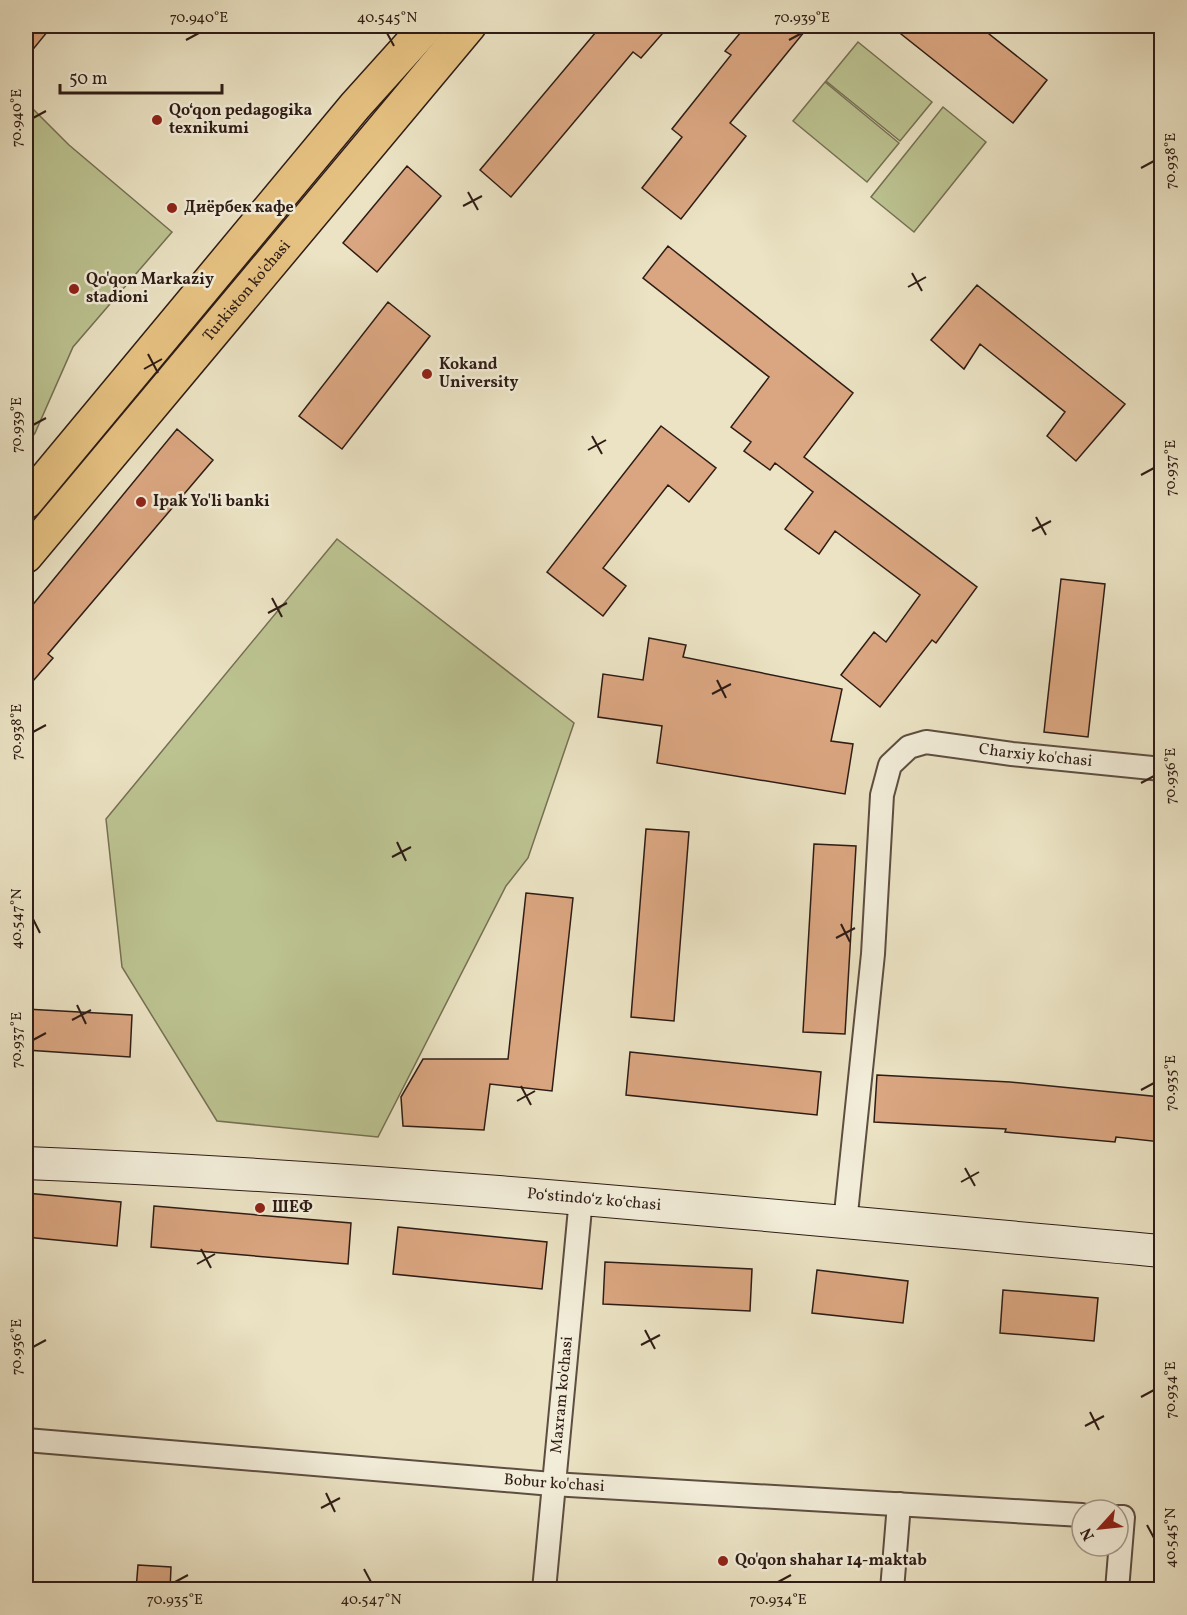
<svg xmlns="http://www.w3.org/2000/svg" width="1187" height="1615" font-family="Vollkorn,serif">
  <rect width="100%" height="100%" fill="#ebe3c4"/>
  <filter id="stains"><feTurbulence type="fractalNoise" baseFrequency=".00333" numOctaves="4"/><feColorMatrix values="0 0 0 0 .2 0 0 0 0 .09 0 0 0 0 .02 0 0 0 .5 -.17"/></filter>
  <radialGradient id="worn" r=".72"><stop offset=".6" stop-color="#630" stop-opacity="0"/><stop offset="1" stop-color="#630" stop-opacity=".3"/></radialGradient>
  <!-- green -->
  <path fill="#bcc391" stroke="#757053" stroke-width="1.5" d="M858 42 932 102 900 141 826 81Z
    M825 82 899 143 867 182 793 121Z
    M26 102 69 145 172 232 73 347 35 433 26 445Z
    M943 107 986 142 914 232 871 197Z
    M337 539 574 723 528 858 506 886 378 1137 217 1121 122 967 106 819Z"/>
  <!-- building -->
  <path fill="#daa681" stroke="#2e1c15" stroke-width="1.5" d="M26 26H52L26 58Z
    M601 26H669L641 58 633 52 511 197 480 170Z
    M746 26H809L730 123 746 136 681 219 642 188 682 137 672 129 731 55 725 51Z
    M891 26H979L1047 80 1013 123Z
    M407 166 441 196 377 272 343 243Z
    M668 246 853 393 804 457 977 587 936 643 932 640 880 707 841 675 874 632 886 642 920 595 835 531 819 554 785 529 813 492 775 463 770 470 744 451 751 442 731 427 769 377 643 278Z
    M977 285 1125 404 1076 461 1047 436 1065 412 980 344 964 369 931 340Z
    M388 302 430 336 342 449 299 416Z
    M661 426 716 468 689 502 668 485 603 568 626 586 603 616 547 572Z
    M177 429 213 460 48 654 53 658 26 689V613Z
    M1061 579 1105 584 1088 737 1044 732Z
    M649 638 686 645 683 657 842 689 831 741 853 744 845 794 657 763 662 726 598 717 603 674 643 680Z
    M646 829 689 832 674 1021 631 1017Z
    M814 844 856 846 845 1034 803 1032Z
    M526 893 573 898 552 1091 490 1084 484 1130 403 1126 401 1097 423 1059H508Z
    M26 1009 132 1015 130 1057 26 1050Z
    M630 1052 821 1072 817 1115 626 1095Z
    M877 1075 1010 1082 1161 1097V1142L1116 1137 1115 1142 1005 1132 1006 1129 874 1122Z
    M26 1193 121 1202 117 1246 26 1237Z
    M154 1206 351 1223 348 1264 151 1247Z
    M398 1227 547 1242 542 1289 393 1274Z
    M605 1262 752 1269 750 1311 603 1304Z
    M817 1270 908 1281 903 1323 812 1313Z
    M1003 1290 1098 1298 1094 1341 1000 1333Z
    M138 1565 171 1567 170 1590H136Z"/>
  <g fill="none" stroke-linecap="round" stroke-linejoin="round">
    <!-- street casing -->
    <g stroke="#5d4e41" stroke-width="26">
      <g id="street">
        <path id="s1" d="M845 1223 873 954 882 795 890 765 909 747 926 742 1012 754 1162 769"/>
        <path id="s2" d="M26 1440 552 1484 1082 1515"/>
        <path id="s3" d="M544 1590 581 1198"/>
        <path d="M892 1590 899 1504"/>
        <path d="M1117 1590 1123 1517H1118"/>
      </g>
    </g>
    <!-- secondary casing -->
    <g stroke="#2e1c15" stroke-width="34">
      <path id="secondary" d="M26 1163C405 1178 783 1217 1162 1251"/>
    </g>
    <!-- primary casing -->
    <g stroke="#2e1c15" stroke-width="36">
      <g id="primary">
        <path d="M26 502 355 106 427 26"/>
        <path id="s4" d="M26 556 469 26"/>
      </g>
    </g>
    <!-- street -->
    <use href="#street" stroke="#f2edd9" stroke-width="22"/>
    <!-- secondary -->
    <use href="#secondary" stroke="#f2edd9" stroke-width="32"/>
    <!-- primary -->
    <use href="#primary" stroke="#e6c282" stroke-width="33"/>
  </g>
  <!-- ticks -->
  <path fill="none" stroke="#2e1c15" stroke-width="2" d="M387 33 394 46M186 40 199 33M789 40 802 33M33 118 46 111M1141 168 1154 161M468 192 478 210M463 206 482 196M912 273 922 291M908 287 926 277M148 354 158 373M144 369 162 359M33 425 46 418M592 436 602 454M588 450 606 440M1141 475 1154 468M1036 517 1046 535M1032 531 1051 521M272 598 282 617M268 613 287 603M717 680 726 698M712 694 731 684M33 732 46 725M1141 783 1154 776M397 842 406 861M392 857 411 847M33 919 40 933M841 924 850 942M836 938 855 928M77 1005 86 1024M72 1020 91 1010M33 1040 46 1033M521 1086 531 1105M1141 1090 1154 1083M517 1101 535 1091M965 1168 975 1186M961 1182 979 1172M201 1249 211 1268M197 1264 215 1254M645 1330 655 1349M641 1345 660 1335M33 1347 46 1340M1141 1397 1154 1390M1090 1412 1099 1430M1085 1426 1104 1416M326 1493 335 1512M321 1508 340 1498M1147 1525 1154 1538M364 1569 371 1582M175 1582 188 1575M778 1582 791 1575"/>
  <!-- markers -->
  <g fill="#8f2418" stroke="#f2edd9" stroke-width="2">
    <circle cx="157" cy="120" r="6"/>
    <circle cx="172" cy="208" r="6"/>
    <circle cx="74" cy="289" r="6"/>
    <circle cx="427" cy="374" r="6"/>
    <circle cx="141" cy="502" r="6"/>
    <circle cx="260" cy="1208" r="6"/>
    <circle cx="723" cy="1561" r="6"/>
  </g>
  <g text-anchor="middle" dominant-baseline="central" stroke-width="5" stroke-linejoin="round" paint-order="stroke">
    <!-- poi labels -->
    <g font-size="16" font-weight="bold" fill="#2e1c15" stroke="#f2edd9" text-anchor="start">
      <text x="169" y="111">Qo‘qon pedagogika<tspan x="169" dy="18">texnikumi</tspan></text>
      <text x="184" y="208">Диёрбек кафе</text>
      <text x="86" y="280">Qo'qon Markaziy<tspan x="86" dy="18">stadioni</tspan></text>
      <text x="439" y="365">Kokand<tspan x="439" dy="18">University</tspan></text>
      <text x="153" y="502">Ipak Yo'li banki</text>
      <text x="272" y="1208">ШЕФ</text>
      <text x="735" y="1561">Qo'qon shahar 14-maktab</text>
    </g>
    <!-- street labels -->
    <g font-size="16" fill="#2e1c15" stroke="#f2edd9">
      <text stroke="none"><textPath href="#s4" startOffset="345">Turkiston ko'chasi</textPath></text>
      <text stroke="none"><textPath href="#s1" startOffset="615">Charxiy ko'chasi</textPath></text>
      <text transform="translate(594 1200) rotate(5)">Poʻstindoʻz koʻchasi</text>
      <text stroke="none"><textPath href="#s3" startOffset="196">Maxram ko'chasi</textPath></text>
      <text stroke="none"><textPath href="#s2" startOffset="530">Bobur ko'chasi</textPath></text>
    </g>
  </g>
  <!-- margin -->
  <rect width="1187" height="1615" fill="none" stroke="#ebe3c4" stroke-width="66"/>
  <!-- north arrow -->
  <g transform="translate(1100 1528) rotate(243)"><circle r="28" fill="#f2edd9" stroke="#a4998b" stroke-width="1.5"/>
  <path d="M0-4.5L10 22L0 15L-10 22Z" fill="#8f2418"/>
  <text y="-9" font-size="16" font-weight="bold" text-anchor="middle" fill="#2e1c15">N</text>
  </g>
  <!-- scale -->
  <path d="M60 84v9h162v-9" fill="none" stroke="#2e1c15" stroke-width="3"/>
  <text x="69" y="84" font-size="18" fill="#2e1c15" stroke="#f2edd9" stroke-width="4.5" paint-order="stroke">50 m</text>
  <rect x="33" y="33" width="1121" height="1549" fill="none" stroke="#2e1c15" stroke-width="2"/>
  <g font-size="15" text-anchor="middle" fill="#2e1c15">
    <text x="199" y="22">70.940°E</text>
    <text x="387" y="22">40.545°N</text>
    <text x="802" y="22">70.939°E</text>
    <text transform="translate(16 118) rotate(-90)" y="5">70.940°E</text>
    <text transform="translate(1170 161) rotate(-90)" y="5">70.938°E</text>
    <text transform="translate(16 425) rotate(-90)" y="5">70.939°E</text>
    <text transform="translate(1170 468) rotate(-90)" y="5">70.937°E</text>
    <text transform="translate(16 732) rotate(-90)" y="5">70.938°E</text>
    <text transform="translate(1170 776) rotate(-90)" y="5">70.936°E</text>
    <text transform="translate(16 919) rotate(-90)" y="5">40.547°N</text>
    <text transform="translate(16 1040) rotate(-90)" y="5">70.937°E</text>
    <text transform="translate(1170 1083) rotate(-90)" y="5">70.935°E</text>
    <text transform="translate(16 1347) rotate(-90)" y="5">70.936°E</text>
    <text transform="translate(1170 1390) rotate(-90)" y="5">70.934°E</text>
    <text transform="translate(1170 1538) rotate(-90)" y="5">40.545°N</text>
    <text x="175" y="1604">70.935°E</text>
    <text x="371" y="1604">40.547°N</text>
    <text x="778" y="1604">70.934°E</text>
  </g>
  <rect width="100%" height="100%" filter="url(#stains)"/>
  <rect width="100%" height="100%" fill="url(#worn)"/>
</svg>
